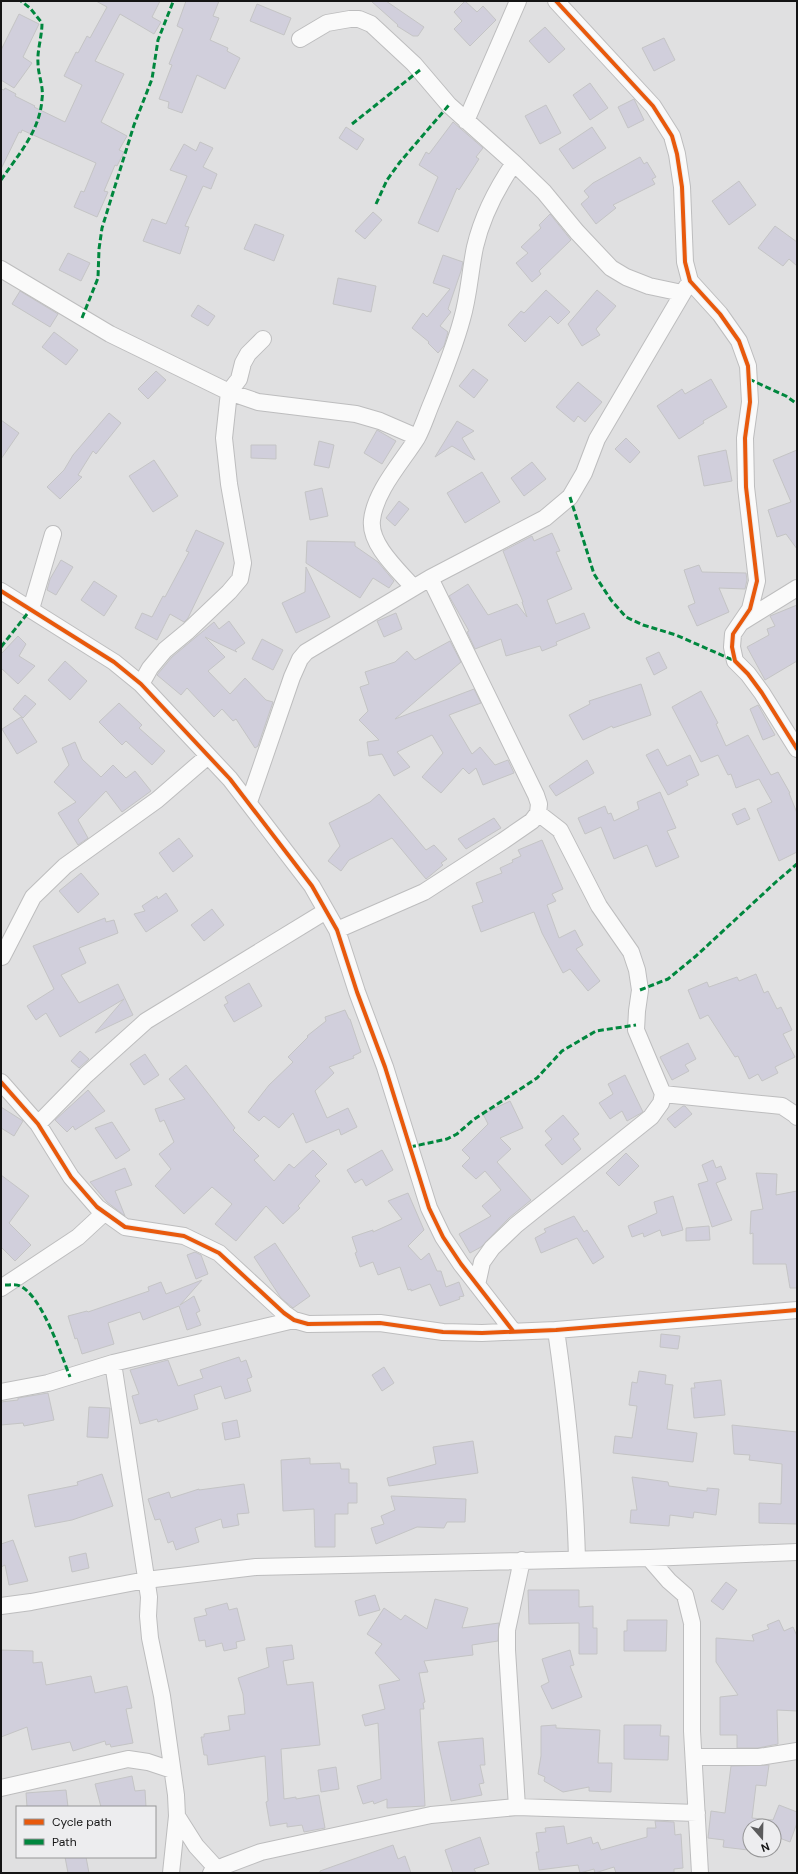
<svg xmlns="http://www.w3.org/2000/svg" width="798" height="1874" font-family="'DM Sans',sans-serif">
  <rect width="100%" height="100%" fill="#e0e0e1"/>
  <!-- building -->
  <path fill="#d1cfdc" stroke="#c4c4c5" d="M96 1H160L152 17 161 22 154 34 120 14 95 61 124 74 101 122 127 136 119 150 124 152 117 166 115 165 104 191 108 192 97 217 74 207 81 191 84 192 96 163 22 130 21 133 19 132 1 169V89L4 90 5 88 16 94 15 96 35 106 34 107 65 122 82 85 64 76 76 52 78 53 87 36 90 38 107 7Z
    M186 1H219L213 16 219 18 210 40 228 48 227 51 240 58 225 89 197 75 182 113 168 108 169 102 159 99 172 65 169 64 183 29 177 26Z
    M371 1H386L424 27 418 36H413L397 26 398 25Z
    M465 1 477 12 483 6 496 20 470 46 454 29 462 21 454 12Z
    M257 4 291 18 284 35 250 21Z
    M19 14 39 24 23 57 32 63 14 88 1 80V50Z
    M545 27 565 49 549 63 529 41Z
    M664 38 675 60 654 71 642 48Z
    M590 83 608 108 590 120 573 95Z
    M634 99 644 120 628 128 618 107Z
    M546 105 561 133 540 144 525 116Z
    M453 122 483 148 476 157 479 159 459 190 457 188 438 232 418 223 438 177 419 165 426 152 429 154Z
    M346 127 364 139 357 150 339 138Z
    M592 127 606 148 573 169 559 149Z
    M200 142 213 148 203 167 217 174 211 189 203 186 185 226 189 227 180 254 143 241 152 219 166 224 181 190 187 176 170 170 184 144 196 151Z
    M640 157 644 164 647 162 656 177 652 179 655 184 613 205 616 208 596 224 581 204 589 197 584 191 593 183Z
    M739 181 756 205 729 225 712 201Z
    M373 212 382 220 365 239 355 231Z
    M550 214 571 240 539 271 541 274 532 282 516 263 528 253 521 247 541 228 539 225Z
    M255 224 284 235 274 261 244 249Z
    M775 226 797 242V266L789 259 783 266 758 248Z
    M68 253 90 263 81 281 59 270Z
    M443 255 463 262 461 271 448 309 451 312 440 326 448 332 444 346 438 353 428 343 429 342 412 328 423 313 427 317 450 289 433 283Z
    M338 278 376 286 371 312 333 304Z
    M546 290 570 312 558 324 550 316 525 342 508 325 521 311 524 313Z
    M597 290 616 306 596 329 600 335 582 346 568 324Z
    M20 291 58 314 50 327 12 304Z
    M198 305 215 316 208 326 191 316Z
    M54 332 78 350 66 365 42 347Z
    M473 369 488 380 474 398 459 386Z
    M156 371 166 380 148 399 138 389Z
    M711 379 727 407 703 421 704 423 679 439 657 406 682 389 685 394Z
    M578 382 602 402 585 422 578 416 574 422 556 407Z
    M109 413 121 423 96 454 93 451 78 475 82 477 60 499 47 487 64 470 73 455Z
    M1 420 19 433 1 459Z
    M457 421 474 431 462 438 475 460 452 446 435 457Z
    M377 430 396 441 382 464 364 453Z
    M626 438 640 452 630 463 615 449Z
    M319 441 334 445 329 468 314 465Z
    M251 445H276V459L251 458Z
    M726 450 732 481 704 486 698 456Z
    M797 450V549L786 534 777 537 768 510 791 502 773 460Z
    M154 460 178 496 153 512 129 476Z
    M532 462 546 479 524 496 511 478Z
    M482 472 500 502 465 523 447 493Z
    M322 488 328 516 310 520 305 492Z
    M399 501 409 509 395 526 386 518Z
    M196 530 224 543 188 618 184 622 170 614 157 640 135 628 142 613 152 617 163 596 165 597 189 552 186 551Z
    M552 533 560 551 556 552 572 589 547 600 556 624 584 613 590 628 556 642 557 645 542 651 540 646 506 656 501 639 475 649 467 632 469 631 449 596 468 584 488 615 517 604 527 617 522 602H523L503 551 532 536 534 541Z
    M307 541 355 542V546L378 562 394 581 389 588 373 578 360 598 306 563Z
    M61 560 73 567 56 595 47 590 50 579Z
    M699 565 702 572 746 573 747 580 745 589 719 588 729 612 697 626 688 606 695 603 684 570Z
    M306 567 330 617 296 633 282 603 305 592Z
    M94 581 117 596 104 616 81 600Z
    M797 605V661L765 680 747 647 769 635 767 629 775 626 770 616Z
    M396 613 402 629 384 637 377 621Z
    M229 621 245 643 235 650 237 652 205 637 225 657 208 671 230 694 245 678 266 700 273 702 258 746 255 748 236 719 233 721 222 709 214 717 187 688 181 695 157 675 172 657 214 622 219 629Z
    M18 636 26 644 19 656 35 666 18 684 1 668V654Z
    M262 639 283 650 273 670 252 659Z
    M450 641 461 662 395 719 474 689 481 703 449 715 472 754 480 747 495 765 508 760 514 773 483 785 476 768 469 774 463 768 441 793 422 777 443 753 432 735 397 752 410 767 394 776 382 754 369 756 367 742 379 740 359 720 368 711 360 687 369 684 365 672 395 662 407 651 415 660Z
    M659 652 667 668 654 675 646 658Z
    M65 661 87 681 70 700 48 680Z
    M641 684 651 715 613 728 612 726 583 740 569 715 590 704 589 701Z
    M701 691 718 723 716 724 726 746 748 735 771 775 778 772 790 793H789L797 813V852L779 861 757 809 772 802 759 779 736 788 731 774 728 775 718 755 701 762 672 707Z
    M25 695 36 704 23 718 13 709Z
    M119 703 142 725 139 728 165 751 152 765 126 741 122 745 99 722Z
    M758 705 775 735 763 740 750 709Z
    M21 717 37 742 17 754 2 729Z
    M75 742 82 759 101 777 113 765 126 778 135 771 151 791 122 812 106 791 78 820 88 838 78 845 58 813 76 802 54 782 69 765 62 748Z
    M658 749 667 766 690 755 699 775 686 781 688 785 668 795 646 755Z
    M587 760 594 773 556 796 549 786Z
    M660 792 676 828 667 831 679 857 656 867 647 845 614 859 601 827 585 834 578 818 605 806 608 814 611 813 614 821 639 809 637 802Z
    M379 794 426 850 434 845 447 859 441 863 443 865 426 879 392 838 349 860 341 871 328 861 340 846 329 823 370 802Z
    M745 808 750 819 737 825 732 814Z
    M494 818 501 828 466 849 458 839Z
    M179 838 193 856 173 872 159 853Z
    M542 840 563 889 552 894 556 901 547 905 559 938 575 930 583 945 576 949 600 981 588 991 570 969 563 973 542 933 534 912 481 932 472 906 483 902 476 883 502 873 500 868 513 862 512 860 521 856 518 850Z
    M81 873 99 894 78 913 59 891Z
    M166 893 178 911 146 932 134 914 145 911 142 906 157 896 158 899Z
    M212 909 224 925 204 941 191 925Z
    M105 918 106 922 114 920 118 933 79 948 86 963 61 975 79 1003 118 984 133 1015 95 1033 124 999 60 1037 46 1013 36 1020 27 1006 54 989 33 946Z
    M756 974 764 993 768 991 777 1009 781 1007 792 1030 783 1034 795 1057 775 1067 778 1073 762 1081 758 1074 749 1079 738 1056 735 1057 708 1015 700 1019 688 990 707 982 709 987 737 977 739 981Z
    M249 983 262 1006 234 1022 224 1005 228 1003 225 997Z
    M345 1010 349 1019H350L361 1052 353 1056 354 1058 329 1067 334 1073 315 1091 327 1118 348 1108 357 1127 341 1135 339 1129 306 1143 293 1113 279 1128 264 1116 259 1121 248 1112 269 1085 293 1062 288 1057 308 1037 307 1036 326 1021 325 1017Z
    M688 1043 696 1059 685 1065 689 1071 672 1080 660 1057Z
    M80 1051 89 1059 79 1068 71 1061Z
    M145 1054 159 1075 144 1085 130 1064Z
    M186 1065 235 1128 233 1130 259 1156 254 1160 274 1181 289 1164 294 1168 313 1150 327 1164 315 1176 320 1181 298 1206 300 1208 283 1224 266 1206 236 1241 215 1224 232 1204 212 1187 184 1214 155 1186 171 1169 159 1154 174 1142 164 1120 160 1122 155 1109 185 1099 169 1079Z
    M625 1075 643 1112 627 1121 622 1111 610 1119 599 1103 613 1094 608 1084Z
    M88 1090 105 1111 75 1130 73 1126 67 1132 55 1120Z
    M510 1101 523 1128 500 1138 511 1149 497 1162 531 1200 509 1218 481 1247 470 1253 459 1234 491 1216 482 1206 501 1190 485 1171 476 1179 462 1166 470 1158 462 1150 488 1124 483 1114Z
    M683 1106H685L692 1114 675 1128 667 1119Z
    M1 1107 23 1121 14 1136 1 1128Z
    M563 1115 579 1134 573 1139 581 1149 562 1165 545 1145 552 1139 545 1131Z
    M112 1122 130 1150 116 1159 95 1128Z
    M382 1150 393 1170 366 1186 362 1179 355 1183 347 1170Z
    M626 1153 639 1166 619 1186 606 1173Z
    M713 1160 716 1168 721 1166 726 1179 716 1183 732 1220 712 1227 698 1184 708 1181 702 1165Z
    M125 1168 132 1185 115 1191 125 1216 107 1202 90 1182Z
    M756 1173 777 1174 776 1195 797 1191V1288H790L786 1264H753V1233L750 1234 751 1211 763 1209Z
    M1 1175 29 1196 9 1223 31 1245 15 1261 1 1247Z
    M408 1193 424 1230 408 1246 421 1260 429 1253 437 1271H441L446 1287 459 1282 464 1296 459 1297 460 1299 440 1306 430 1284 411 1291V1289L408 1290 400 1267 378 1275 373 1262 360 1267 355 1253 357 1252 352 1237 373 1230V1232L402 1219 388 1201Z
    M673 1196 683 1230 662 1236 660 1230 644 1237 643 1233 632 1237 628 1226 657 1213 654 1202Z
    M574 1216 584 1232 587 1230 604 1257 593 1264 577 1238 541 1253 535 1238 546 1232 544 1229Z
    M709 1226 710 1240 686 1241V1228Z
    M275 1243 310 1296 293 1308 281 1298 254 1257Z
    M195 1252 201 1255 208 1274 196 1279 187 1255Z
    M202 1280 180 1305 194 1296 200 1311 196 1313 201 1325 187 1330 179 1306 143 1320 140 1312 108 1323 114 1344 82 1354 77 1338 75 1339 68 1316 87 1311 88 1312 149 1291 148 1287 161 1282 166 1294Z
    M661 1334 680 1336 678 1349 660 1347Z
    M239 1357 241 1362 246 1360 252 1377 247 1379 251 1391 225 1399 221 1386 194 1395 198 1409 158 1422 157 1419 140 1424 132 1396 139 1394 130 1370 168 1360 178 1386 203 1378 200 1370Z
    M384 1367 394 1383 382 1391 372 1375Z
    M639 1371 666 1375 665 1384 673 1385 667 1429 697 1433 693 1462 613 1453 615 1436 632 1438 637 1406 629 1405 632 1382 637 1383Z
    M721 1380 725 1415 694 1418 691 1388H695L694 1383Z
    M48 1393 54 1420 24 1426 23 1423 1 1425V1402L18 1400V1398Z
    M89 1407 110 1408 108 1438 87 1437Z
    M237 1420 240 1437 225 1440 222 1423Z
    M732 1425 797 1432V1524L759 1523V1503L781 1504 782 1464 749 1460 750 1455 734 1454Z
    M473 1441 478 1473 389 1486 387 1478 436 1464 433 1447Z
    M310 1458V1464L340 1463 341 1469H349V1483H357V1503H348V1514H335V1547H315L314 1509 283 1511 281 1460Z
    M102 1474 113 1506 72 1520 35 1527 28 1495 78 1485 77 1482Z
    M632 1477 668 1482 669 1486 707 1491V1488L719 1489 716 1515 694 1512 693 1518 670 1515 669 1526 630 1523 631 1510H637Z
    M244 1484 249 1513 237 1514 239 1525 223 1528 221 1519 195 1528 199 1542 176 1550 173 1541 168 1543 160 1519 155 1520 148 1499 169 1492 171 1498 199 1489V1490Z
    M391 1496 466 1499 465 1522H447L444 1528 417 1527 376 1544 371 1528 384 1524 381 1516 395 1510Z
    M13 1540 28 1581 9 1585 5 1565 1 1567V1544Z
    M86 1553 89 1568 72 1572 69 1557Z
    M726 1582 737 1590 723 1610 711 1601Z
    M528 1590H579V1607L593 1606V1628H597V1654H579V1623L529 1624Z
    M375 1595 380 1610 359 1616 355 1601Z
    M435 1599 468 1608 462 1628 499 1623 498 1641 472 1645 473 1655 424 1661 428 1672 419 1673 425 1702 423 1703 424 1709H420L425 1806 387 1808V1799L374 1804 373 1801 363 1804 357 1786 381 1779 378 1723 365 1726 362 1715 385 1709 379 1685 400 1680 375 1653 382 1644 367 1634 384 1608 401 1620 405 1615 427 1629Z
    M227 1603 229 1610 237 1608 245 1640 236 1642 237 1648 224 1651 222 1643 206 1647 205 1640 199 1641 194 1618 207 1615 205 1609Z
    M627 1620H667L666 1651H624V1631H627Z
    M779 1620 784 1631 793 1627 797 1636V1711L777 1710 778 1744 758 1748H737V1735H720V1697L738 1695 716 1662V1638L754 1641 752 1635 769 1629 767 1625Z
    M292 1645 294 1659 283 1661 287 1685 313 1682 320 1745 281 1749 284 1799 296 1797V1799L319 1795 325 1828 304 1832 302 1825 287 1827V1823L270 1826 266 1802 268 1801 265 1756 208 1765 207 1755H204L201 1737H204V1734L230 1730 228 1716 245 1714 243 1694 238 1678 269 1667 266 1648Z
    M1 1650 33 1651V1663L42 1662 46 1685 91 1676 95 1693 127 1686 132 1708 126 1709 133 1743 111 1747 110 1744 106 1745 105 1741 73 1751 70 1742 32 1750 27 1727 1 1737Z
    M570 1650 574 1665 570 1666 582 1697 552 1709 541 1686 549 1682 542 1659Z
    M556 1725V1728L600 1730 598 1763H612L611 1792 589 1791V1787L563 1792 544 1781 545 1777 538 1774 541 1756V1726Z
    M624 1725H661L660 1736H669L668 1760 624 1759Z
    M483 1738 485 1765H480L484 1783 479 1784 482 1795 451 1801 438 1742Z
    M769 1765 766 1786 756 1785 752 1818 773 1820 779 1805 797 1812V1823L790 1842 774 1836V1826H750V1850H765V1852L723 1847 724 1840 708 1838 711 1811 725 1813 731 1766Z
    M336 1767 339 1789 321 1792 318 1770Z
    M132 1776 135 1791 145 1790 146 1807H101L95 1784Z
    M66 1790 68 1807H27L26 1793Z
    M655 1821 674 1822 675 1835 681 1834 683 1868 674 1869V1873H616L614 1867 595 1873 594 1869 580 1873 578 1865 539 1870 536 1852H539L536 1833 546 1832 545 1828 564 1826 567 1844 591 1837 593 1844 598 1842 601 1850 647 1837V1828H656Z
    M480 1837 489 1864 474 1869 476 1873H453L445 1850Z
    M393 1845 398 1859 405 1856 411 1873H320V1871Z
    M65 1857H86L89 1873H68Z"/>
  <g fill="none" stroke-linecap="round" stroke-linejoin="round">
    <!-- street casing -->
    <g stroke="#bdbdbe" stroke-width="18">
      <path id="street" d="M556 1 653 106 672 136 677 154 682 187 685 262 690 281 720 314 739 341 748 366 750 402 745 438 746 487 757 581 750 609 733 634 732 647 735 661 748 674 762 693 797 749
        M300 39 327 23 350 19H359L371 24 414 64 449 105 514 163 544 192 577 232 611 268 626 277 649 286 682 293
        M466 121 518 1
        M1 269 110 334 229 392 258 402 356 414 380 421 417 437
        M430 578 545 518 570 497 584 473 597 439 687 286
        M413 587C398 570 369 544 372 520 375 491 402 462 417 438 422 429 426 417 430 407 442 378 454 349 462 319 469 295 470 271 475 247 482 217 497 188 514 163
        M1 591 114 662 141 684 230 779 312 886 337 930 357 992 385 1067 429 1208 443 1237 461 1264 513 1331
        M31 609 53 534
        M742 622 797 588
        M141 684 150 668 165 650 188 631 229 592 240 579 243 563 229 484 224 438 229 392 239 379 243 363 248 354 263 339
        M249 802 292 677 300 659 306 652 430 578 536 795 539 804 538 813 532 821 503 841 424 892 337 930
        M2 957 33 897 65 866 157 800 208 756
        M1 1082 38 1124 71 1177 97 1207 125 1227 184 1236 219 1253 284 1313 294 1320 308 1324 380 1323 443 1332 482 1333 556 1330 797 1310
        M663 1094 782 1106 794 1114 797 1117
        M38 1124 86 1075 146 1021 326 911
        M477 1285 482 1262 492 1248 516 1225 651 1117 661 1103 663 1094 636 1030 637 1011 640 990 637 970 631 952 599 906 560 830 538 813
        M1 1288 78 1237 104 1213
        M556 1330C567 1406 575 1482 577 1559
        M113 1363 149 1597 148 1616 150 1638 162 1696 176 1795 177 1816 171 1873
        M1 1392 48 1383 113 1363 294 1320
        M649 1558 669 1581 685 1595 692 1623V1731L700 1873
        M1 1606 31 1602 146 1580 256 1567 649 1558 797 1552
        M694 1757H759L797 1751
        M1 1788 128 1759 148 1762 172 1770
        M517 1807 507 1650V1630L522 1560
        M177 1816 196 1846 217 1869
        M211 1873 224 1866 261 1852 431 1815 517 1807 697 1813"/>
    </g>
    <!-- street -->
    <use href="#street" stroke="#fafafa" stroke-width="16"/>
    <!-- quiet -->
    <path stroke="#00873e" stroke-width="3" stroke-dasharray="6 3" stroke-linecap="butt" d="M352 124 420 70
      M1 180C18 155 40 131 42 99 44 87 38 75 38 63 37 50 42 37 42 23L30 8 21 1
      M376 204 387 180 400 162 449 105
      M82 318 98 278 99 249 102 228 134 125 152 79 158 40 173 2
      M749 379 786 396 797 404
      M570 497 594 574 611 600 626 617 643 625 676 635 735 661
      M1 647 31 609
      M640 990 668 979 696 956 777 881 797 864
      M410 1147 447 1139 457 1134 473 1120 537 1078 562 1051 596 1031 636 1025
      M5 1285C10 1285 16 1284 20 1286 42 1296 61 1354 70 1377"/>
    <!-- cycleway casing -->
    <g stroke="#ededef" stroke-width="6">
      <path id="cycleway" d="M556 1 653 106 672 136 677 154 682 187 685 262 690 281 720 314 739 341 748 366 750 402 745 438 746 487 757 581 750 609 733 634 732 647 735 661 748 674 762 693 797 749
        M1 591 114 662 141 684 230 779 312 886 337 930 357 992 385 1067 429 1208 443 1237 461 1264 513 1331
        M1 1082 38 1124 71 1177 97 1207 125 1227 184 1236 219 1253 284 1313 294 1320 308 1324 380 1323 443 1332 482 1333 556 1330 797 1310"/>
    </g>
    <!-- cycleway -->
    <use href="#cycleway" stroke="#e8590c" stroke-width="4"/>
  </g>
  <!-- border -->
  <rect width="798" height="1874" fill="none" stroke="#141414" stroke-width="4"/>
  <!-- legend -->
  <rect x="16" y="1806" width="140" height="52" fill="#ededef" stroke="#969697"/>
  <rect x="24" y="1819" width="20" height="6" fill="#e8590c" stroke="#969697"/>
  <text x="52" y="1826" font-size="12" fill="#141414">Cycle path</text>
  <rect x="24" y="1839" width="20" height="6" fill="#00873e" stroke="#969697"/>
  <text x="52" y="1846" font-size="12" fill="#141414">Path</text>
  <!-- north arrow -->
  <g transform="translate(762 1838) rotate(160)"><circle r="19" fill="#ededef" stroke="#969697"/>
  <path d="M0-3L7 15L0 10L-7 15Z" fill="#5b5b5c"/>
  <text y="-6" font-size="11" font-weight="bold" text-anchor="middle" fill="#141414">N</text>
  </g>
</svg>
